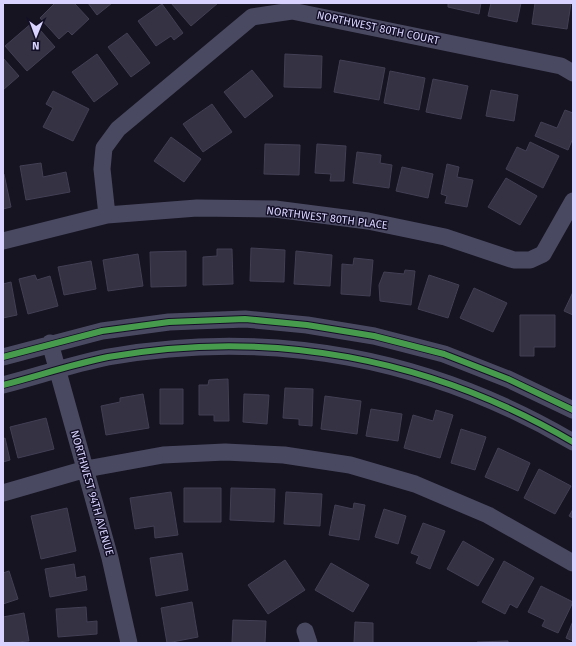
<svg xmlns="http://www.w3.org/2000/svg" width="576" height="646" font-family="'Fira Sans',sans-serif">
  <rect width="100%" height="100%" fill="#161421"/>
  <!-- building -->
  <path fill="#343243" stroke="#433f54" d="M55 3H74L89 19 72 35 68 31 59 39 40 18Z
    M88 3H112L97 15Z
    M171 3H218L191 26Z
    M448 3H481L479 14 448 7Z
    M491 3H521L517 22 488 16Z
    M535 3H571L567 29 532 24Z
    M162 4 183 33 174 40 171 36 156 46 138 21Z
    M33 22 55 47 27 71 5 46Z
    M127 33 150 63 131 77 108 47Z
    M97 54 118 84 94 102 72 72Z
    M285 54 322 56 321 88 284 87Z
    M3 58 19 76 3 90Z
    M340 60 385 68 379 100 334 92Z
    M252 70 273 96 245 118 224 92Z
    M390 71 425 78 419 110 384 103Z
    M433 79 468 86 461 119 426 112Z
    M491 90 518 95 514 121 486 116Z
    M53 91 89 109 73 141 43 127 53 108 46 104Z
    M212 104 232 132 203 152 183 124Z
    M565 110 573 113V138L568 150 535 136 541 122 557 128Z
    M171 137 201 159 184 182 154 161Z
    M530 142 559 156 543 188 506 169 517 147 526 151Z
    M265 144 300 145 299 175 264 174Z
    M317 144 346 146 344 181H330L331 174 315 173Z
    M357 152 381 155 380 163 392 165 389 188 353 183Z
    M41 163 43 177 66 172 70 192 26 200 20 166Z
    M447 164 459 167 457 177 473 180 467 207 445 203 447 196 441 194Z
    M402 167 433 174 428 198 396 191Z
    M4 174 11 207 3 209V175Z
    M506 178 537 196 520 225 488 207Z
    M251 248 285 250 284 282 250 281Z
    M217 249H232L233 284 203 285V257L217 256Z
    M186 251V286L151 287 150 252Z
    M296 251 332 255 330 286 294 284Z
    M138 254 143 286 108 291 103 260Z
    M354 258 373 260 370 296 341 294 342 264 353 265Z
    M91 261 96 289 64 295 58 267Z
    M405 270 415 271 411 305 380 301 379 285 384 272 404 274Z
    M35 275 37 280 50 276 58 306 28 314 19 279Z
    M429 275 459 285 448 318 418 309Z
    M11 282 17 315 3 318V284Z
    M474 288 507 303 493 332 460 318Z
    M573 292V315L564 311Z
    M520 315H555V347H534V356H520Z
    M228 379 229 421H214V415H199V385H208L209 380Z
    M285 388 313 389 312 426 299 425V419L283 418Z
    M160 389H183V424H160Z
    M143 394 149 428 106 435 101 406 120 402V398Z
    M244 394 269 395 267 424 243 422Z
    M325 396 361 401 357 434 321 429Z
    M371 409 402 414 398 441 366 436Z
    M436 410 453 415 440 458 404 448 413 415 433 421Z
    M46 418 54 449 18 458 10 427Z
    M461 429 486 437 475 470 451 463Z
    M5 438 10 460 3 462V439Z
    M498 448 530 463 518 491 485 477Z
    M539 469 571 486 555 514 524 498Z
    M184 488H221V522H184Z
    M231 488 275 489 274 522 230 520Z
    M171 492 178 535 155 538 154 526 135 529 130 498Z
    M286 492 322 494 320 526 284 524Z
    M354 503 365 505 359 540 329 535 335 505 353 509Z
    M67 508 76 551 41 559 31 516Z
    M384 509 406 516 398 544 375 537Z
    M573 509V518L569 516Z
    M423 523 445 531 430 569 416 563 419 556 411 553Z
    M463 541 494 559 478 586 447 569Z
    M182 553 188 590 156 596 150 558Z
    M285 560 305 590 268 614 248 585Z
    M504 561 534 578 517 608 510 604 505 614 482 602Z
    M331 563 369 585 353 612 315 590Z
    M74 564 76 578 85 576 87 590 50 597 45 569Z
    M9 571 18 599 3 604V573Z
    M541 586 573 602 558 633 542 626 545 620 528 612Z
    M192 602 198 637 167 643 161 608Z
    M86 607 87 622 97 621V634L58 637 56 609Z
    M24 613 29 641 3 643V617Z
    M233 620 266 621 265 643H232Z
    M573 621V641L566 638Z
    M355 622 373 623V643H354Z
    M508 641V643H477V642Z"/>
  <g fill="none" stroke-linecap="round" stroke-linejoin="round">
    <!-- minor -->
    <path stroke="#4a4962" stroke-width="17" d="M107 215 102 169 104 148 118 129 252 17 292 11 561 66 573 73
      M3 241 107 215 197 208 275 209 368 221 445 237 514 260H530L543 254 573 201
      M50 343 110 558 129 643
      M3 357 102 331 169 322 245 319 307 325 374 336 444 354 508 379 573 410
      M3 385C38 376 73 364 108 357 272 328 430 358 573 442
      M3 493 86 469 163 455 225 452 284 455 350 465 415 484 488 515 573 563
      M305 631 309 643"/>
    <!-- cycleway casing -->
    <g stroke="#130f26" stroke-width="8">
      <path id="cycleway" d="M3 357 102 331 169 322 245 319 307 325 374 336 444 354 508 379 573 410
        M3 385C38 376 73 364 108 357 272 328 430 358 573 442"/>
    </g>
    <!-- cycleway -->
    <use href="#cycleway" stroke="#469c4c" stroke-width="6"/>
  </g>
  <g text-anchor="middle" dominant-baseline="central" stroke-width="3" stroke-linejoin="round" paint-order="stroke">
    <!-- street labels -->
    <g font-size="11" fill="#d9d4ff" stroke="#130f26">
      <text transform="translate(378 28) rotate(12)">NORTHWEST 80TH COURT</text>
      <text transform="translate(327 218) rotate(7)">NORTHWEST 80TH PLACE</text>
      <text transform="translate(92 493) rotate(74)">NORTHWEST 94TH AVENUE</text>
    </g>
  </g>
  <!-- border -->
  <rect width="576" height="646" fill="none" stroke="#d9d4ff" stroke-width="8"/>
  <!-- north arrow -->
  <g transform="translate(36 36) rotate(181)" stroke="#130f26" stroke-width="3" paint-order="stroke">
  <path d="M0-3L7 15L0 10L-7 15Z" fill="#d9d4ff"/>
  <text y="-6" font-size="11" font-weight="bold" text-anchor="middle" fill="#d9d4ff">N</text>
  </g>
</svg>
